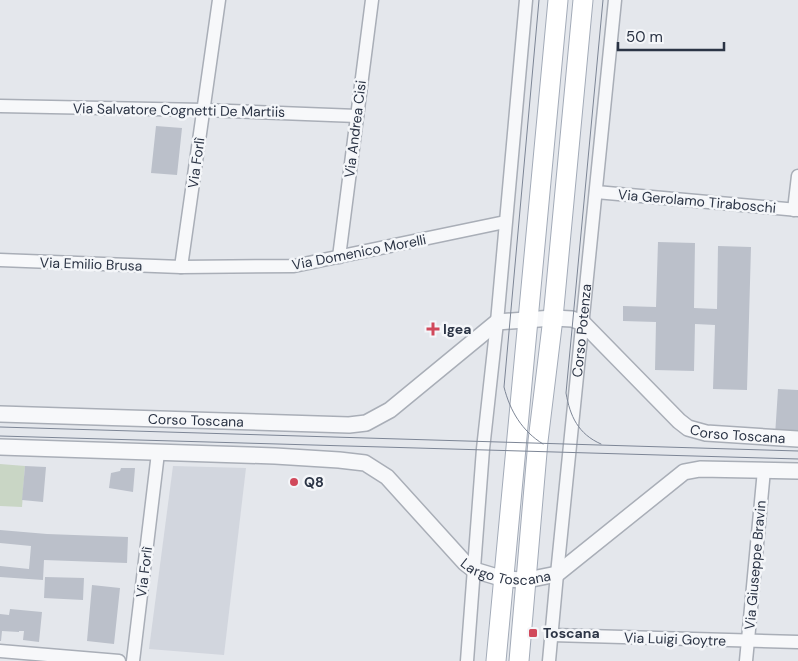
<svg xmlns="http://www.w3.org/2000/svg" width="798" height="661" font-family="'DM Sans',sans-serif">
  <rect width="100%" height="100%" fill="#e4e7ec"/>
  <!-- built -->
  <path fill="#d2d6de" d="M173 466 246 468 224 655 149 649Z"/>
  <!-- green -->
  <path fill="#c9d6c5" d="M0 464 25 466 22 507 0 506Z"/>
  <!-- building -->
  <path fill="#bbc0ca" d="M156 126 182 128 177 175 151 173Z
    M658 242 695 243 694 308 717 309 718 246 751 247 747 390 713 389 715 325 695 324 694 371 655 370 656 322 623 321V306L656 307Z
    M778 389 798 390V437L775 436Z
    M25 466 46 467 43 502 22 500Z
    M121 468H135L133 492 109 488 111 473 120 471Z
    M0 530 47 534 128 537 127 563 44 560 43 580 0 577V566L29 569 31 546 0 543Z
    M45 577 84 578 83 600 44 598Z
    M92 585 120 588 114 644 87 641Z
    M10 609 42 612 39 642 23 640 24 631H19V632L2 631 1 641H0V614L9 615Z"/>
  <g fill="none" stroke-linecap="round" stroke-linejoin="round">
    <!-- minor casing -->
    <g stroke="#a9aeb7" stroke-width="15">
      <g id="minor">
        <path d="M0 106 204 110 357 116"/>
        <path d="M596 192 798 210"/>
        <path d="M794 210 798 176"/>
        <path d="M339 257 372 0"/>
        <path d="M0 260 181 267 294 266 505 222"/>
        <path d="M181 267 219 0"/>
        <path d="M552 635 798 642"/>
        <path d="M0 651 119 661"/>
        <path d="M133 661 158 453"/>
        <path d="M467 661 483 449 497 322 526 0"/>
        <path id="s1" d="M549 661 557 574 615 0"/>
        <path d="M746 661 764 470"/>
      </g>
    </g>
    <!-- tertiary casing -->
    <g stroke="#a9aeb7" stroke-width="18">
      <g id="tertiary">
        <path id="s2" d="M0 414 349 425 366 423 390 410 497 322 553 318 572 319 583 323 679 421 688 428 706 433 798 439"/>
        <path id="s3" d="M0 447 275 456 339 460 365 463 387 477 465 563 474 570 504 579 527 580 557 574 684 472 700 469 798 471"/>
      </g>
    </g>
    <!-- primary casing -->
    <g stroke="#a3abb8" stroke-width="21">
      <path id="primary" d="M496 661 558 0
        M519 661 538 441 553 318 583 0"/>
    </g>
    <!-- minor -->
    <use href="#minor" stroke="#f7f8fa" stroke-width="12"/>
    <!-- tertiary -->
    <use href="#tertiary" stroke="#f7f8fa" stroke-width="15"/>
    <!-- primary -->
    <use href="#primary" stroke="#fff" stroke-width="19"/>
    <!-- tram -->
    <path stroke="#7d8696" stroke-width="1" d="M539 0 504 387C510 411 522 431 543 444
      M0 427 798 451
      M0 436 798 459
      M601 444C578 434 570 416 566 393L603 0"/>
  </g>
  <!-- markers -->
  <g fill="#d1495b" stroke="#f4f6f9" stroke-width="2">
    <path d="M430.5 321.5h5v5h5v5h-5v5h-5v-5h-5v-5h5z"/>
    <circle cx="294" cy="482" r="5"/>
    <rect x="528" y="628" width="10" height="10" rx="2.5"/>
  </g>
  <g text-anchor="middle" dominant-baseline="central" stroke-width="5" stroke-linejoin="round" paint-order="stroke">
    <!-- street labels -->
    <g font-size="14" fill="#2b3445" stroke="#f4f6f9">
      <text transform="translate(179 110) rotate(1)">Via Salvatore Cognetti De Martiis</text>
      <text transform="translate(355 129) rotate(-83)">Via Andrea Cisi</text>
      <text transform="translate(196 163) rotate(-82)">Via Forlì</text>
      <text transform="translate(697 201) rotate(5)">Via Gerolamo Tiraboschi</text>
      <text transform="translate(359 252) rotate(-11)">Via Domenico Morelli</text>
      <text transform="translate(91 264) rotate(2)">Via Emilio Brusa</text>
      <text stroke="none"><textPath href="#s1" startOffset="332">Corso Potenza</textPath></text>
      <text stroke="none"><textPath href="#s2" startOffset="196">Corso Toscana</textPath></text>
      <text stroke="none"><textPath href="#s2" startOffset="818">Corso Toscana</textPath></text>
      <text stroke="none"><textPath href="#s3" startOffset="551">Largo Toscana</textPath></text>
      <text transform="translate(755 565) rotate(-85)">Via Giuseppe Bravin</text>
      <text transform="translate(144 572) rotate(-83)">Via Forlì</text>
      <text transform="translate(675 639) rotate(2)">Via Luigi Goytre</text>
    </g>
    <!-- poi labels -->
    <g font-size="14" font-weight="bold" fill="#2b3445" stroke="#f4f6f9" text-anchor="start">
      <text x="443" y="329">Igea</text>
      <text x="304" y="482">Q8</text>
      <text x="543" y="633">Toscana</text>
    </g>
  </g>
  <!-- scale -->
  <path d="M618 42v8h106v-8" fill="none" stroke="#2b3445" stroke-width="2.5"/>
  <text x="626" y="42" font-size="15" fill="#2b3445" stroke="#f4f6f9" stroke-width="4" paint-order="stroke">50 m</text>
</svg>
